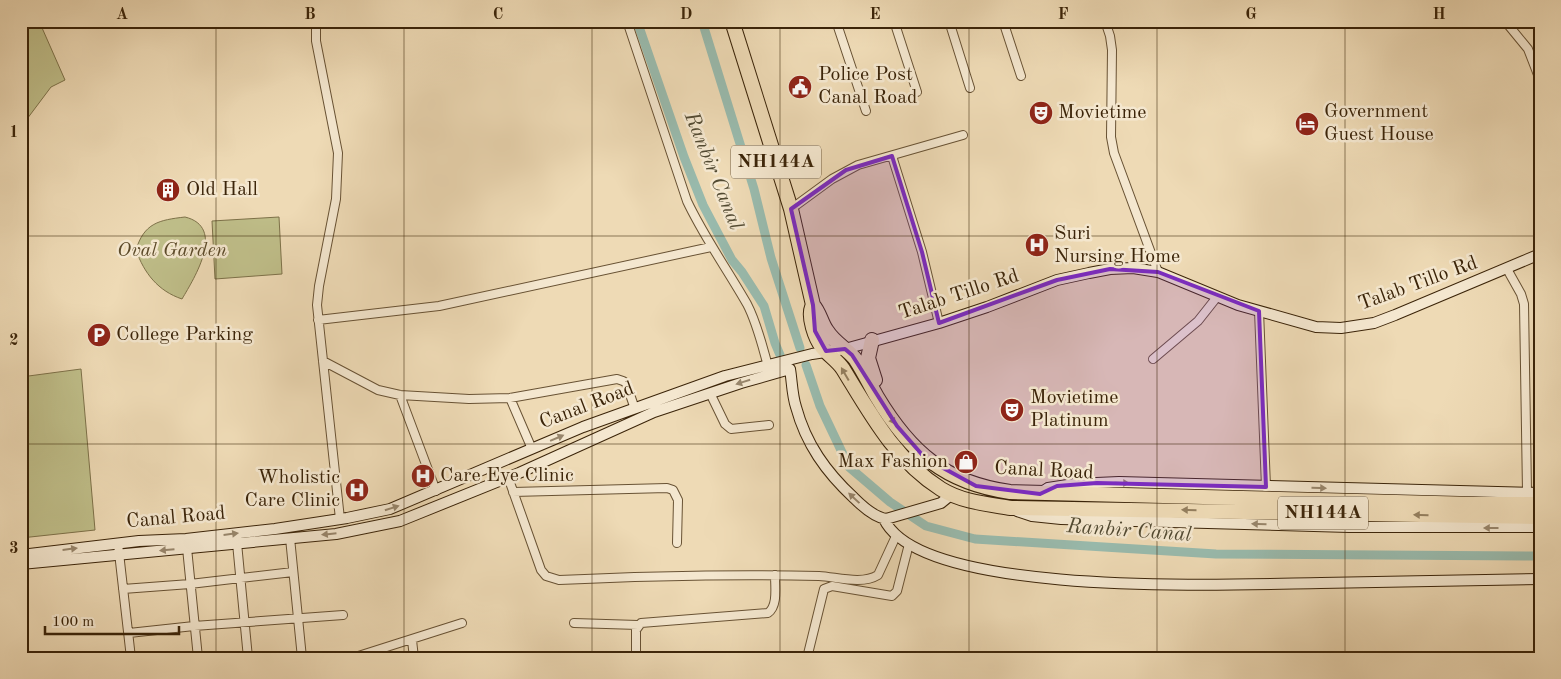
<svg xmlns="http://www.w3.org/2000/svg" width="1561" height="679" font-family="'Old Standard TT',serif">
  <rect width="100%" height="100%" fill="#eedab5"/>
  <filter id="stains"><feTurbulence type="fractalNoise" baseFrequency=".004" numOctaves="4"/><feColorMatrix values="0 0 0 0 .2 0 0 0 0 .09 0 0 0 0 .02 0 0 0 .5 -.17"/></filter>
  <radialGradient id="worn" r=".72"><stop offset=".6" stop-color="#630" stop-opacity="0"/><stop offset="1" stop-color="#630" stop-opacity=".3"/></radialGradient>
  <!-- green -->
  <path fill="#bfbe89" stroke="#7d7149" d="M21 21H39L65 80 51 87 21 127Z
    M185 217C226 227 195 277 182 299 158 291 144 273 136 250 144 223 159 220 185 217Z
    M279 217 282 274 215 279 212 221Z
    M81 369 95 530 21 538V377Z"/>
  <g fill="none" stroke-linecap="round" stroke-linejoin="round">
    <!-- canal -->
    <path stroke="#99bbae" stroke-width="9" d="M637 21 684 157 703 205 732 260 742 272 764 306 775 343 780 355
      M702 21 754 189 771 258 800 348
      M806 365 820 406 849 467 890 502 926 526 975 539 1216 554 1540 556"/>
    <!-- street casing -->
    <g stroke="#685234" stroke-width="10">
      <path id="street" d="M316 21V41L338 153 336 199 319 286 317 305 340 519
        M627 21 687 201C704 237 727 269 747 304 757 323 762 345 768 366
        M836 21 866 111
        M894 21 917 92
        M949 21 970 88
        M1003 21 1021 76
        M1105 21 1110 36 1112 50 1111 137 1114 153 1158 272
        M1505 21 1528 49 1540 80
        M892 156 922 252 939 323
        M791 209 832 179 858 165 963 135
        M1507 269 1521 294 1524 304 1527 492
        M1259 311 1266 487
        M318 320 439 306 711 247
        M1153 359 1198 321 1217 297
        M323 361 378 390 400 395 469 399 510 398 617 379 623 381 626 383 635 409
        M710 393 725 424 731 429 769 425
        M400 395 436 491
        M510 398 532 449
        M508 477 541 570 546 576 559 580C646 576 732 574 819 576 837 577 862 585 878 575L896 536
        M513 492 667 488 673 490 678 500 677 543
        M290 538 302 658
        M237 543 248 658
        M118 544 131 658
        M187 548 198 658
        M123 589 190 584 293 572
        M574 623 638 625
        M129 633 194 626 343 615
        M412 640 414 658
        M352 658 462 623
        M636 658V630L641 623 768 613C778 606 775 587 775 575
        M807 658 824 589 832 586 892 596 897 591 909 544"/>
    </g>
    <!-- secondary casing -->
    <g stroke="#3b2409" stroke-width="12">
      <path id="secondary" d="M1045 490 1048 488 1074 484 1119 482 1540 493
        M1017 511 1032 516 1061 519 1349 527H1540
        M884 519C921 599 1239 584 1321 583 1394 582 1467 580 1540 579
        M21 555 139 541 186 539 275 529 347 518 390 509 583 427 725 376 812 354 845 349 939 323 987 307 1057 280 1089 273 1110 269 1133 268 1158 272 1238 305 1316 327 1341 328 1374 323 1395 315 1540 254
        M21 564 336 534 400 521 519 473 654 412 741 383 790 369C792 381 792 395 796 407 806 444 826 472 854 498 862 506 874 517 886 519L941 503 952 494"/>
    </g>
    <!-- highway casing -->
    <g stroke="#3b2409" stroke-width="16">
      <path id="highway" d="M732 21 791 209 813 305C820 313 821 323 827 331 835 344 848 349 856 360 864 372 870 385 877 397 910 452 945 483 1010 492L1474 504H1540
        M812 307C808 317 815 338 822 347 828 355 837 360 843 369 870 413 895 460 941 489 962 502 987 504 1011 508L1540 517
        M872 340 868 358 875 380"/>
    </g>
    <!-- street -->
    <use href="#street" stroke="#f4e7cf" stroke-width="8"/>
    <!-- secondary -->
    <use href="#secondary" stroke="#f4e7cf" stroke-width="10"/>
    <!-- highway -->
    <use href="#highway" stroke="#eedab5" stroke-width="14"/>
  </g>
  <!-- one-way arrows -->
  <defs><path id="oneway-solid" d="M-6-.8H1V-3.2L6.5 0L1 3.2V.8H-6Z" transform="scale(1.25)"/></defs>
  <g fill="#947f5f">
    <use href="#oneway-solid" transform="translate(845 374) rotate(-120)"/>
    <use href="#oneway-solid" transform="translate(891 418) rotate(56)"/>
    <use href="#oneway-solid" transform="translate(1189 510) rotate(-179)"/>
    <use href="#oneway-solid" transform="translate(1421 515) rotate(-179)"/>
  </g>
  <g fill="#98866c">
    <use href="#oneway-solid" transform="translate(743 382) rotate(163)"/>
    <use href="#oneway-solid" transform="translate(557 438) rotate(-23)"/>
    <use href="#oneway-solid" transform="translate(1122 483) rotate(1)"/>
    <use href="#oneway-solid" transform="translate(1319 488) rotate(1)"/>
    <use href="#oneway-solid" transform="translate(854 498) rotate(-137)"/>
    <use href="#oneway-solid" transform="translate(392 508) rotate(-18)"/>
    <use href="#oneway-solid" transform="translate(1259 524) rotate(-178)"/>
    <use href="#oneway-solid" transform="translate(1491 528) rotate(-180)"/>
    <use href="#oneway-solid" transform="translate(231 534) rotate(-7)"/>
    <use href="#oneway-solid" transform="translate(329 534) rotate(174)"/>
    <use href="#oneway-solid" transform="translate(70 549) rotate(-7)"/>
    <use href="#oneway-solid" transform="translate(167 550) rotate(175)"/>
  </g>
  <!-- marked area -->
  <path fill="#7b2cbf" fill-opacity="0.2" stroke="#7b2cbf" stroke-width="4" stroke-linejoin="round" d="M892 156 922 252 939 323 1057 280 1110 269 1158 272 1259 311 1266 487 1097 483 1057 486 1040 494 976 486 925 458 897 426 852 355 845 349 826 351 815 331 813 305 791 209 846 170Z"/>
  <!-- grid -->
  <path fill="none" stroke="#3b2409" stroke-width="1" stroke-opacity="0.55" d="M216 21V658M404 21V658M592 21V658M780 21V658M969 21V658M1157 21V658M1345 21V658M21 236H1540M21 444H1540"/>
  <!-- icons -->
  <defs>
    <g id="civic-disc" transform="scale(1.25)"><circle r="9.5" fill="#8f2418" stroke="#f4e7cf"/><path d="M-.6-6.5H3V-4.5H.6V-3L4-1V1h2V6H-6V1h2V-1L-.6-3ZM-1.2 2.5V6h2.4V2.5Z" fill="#fff"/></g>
    <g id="theatre-disc" transform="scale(1.25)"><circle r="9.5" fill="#8f2418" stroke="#f4e7cf"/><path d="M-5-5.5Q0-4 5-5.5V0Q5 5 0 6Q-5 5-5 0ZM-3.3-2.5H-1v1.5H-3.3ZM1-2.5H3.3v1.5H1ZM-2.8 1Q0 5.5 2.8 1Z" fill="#fff"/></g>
    <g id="hotel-disc" transform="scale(1.25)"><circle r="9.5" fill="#8f2418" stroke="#f4e7cf"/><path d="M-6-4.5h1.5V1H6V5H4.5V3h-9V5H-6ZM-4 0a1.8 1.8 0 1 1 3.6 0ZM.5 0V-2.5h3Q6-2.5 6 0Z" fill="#fff"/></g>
    <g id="building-disc" transform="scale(1.25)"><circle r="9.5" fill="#8f2418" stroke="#f4e7cf"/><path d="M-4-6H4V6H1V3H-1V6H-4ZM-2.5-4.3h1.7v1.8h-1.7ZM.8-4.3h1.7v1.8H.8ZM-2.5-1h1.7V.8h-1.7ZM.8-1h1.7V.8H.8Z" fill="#fff"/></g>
    <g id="hospital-disc" transform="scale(1.25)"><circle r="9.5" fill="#8f2418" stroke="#f4e7cf"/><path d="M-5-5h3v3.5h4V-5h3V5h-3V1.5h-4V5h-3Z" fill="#fff"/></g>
    <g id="parking-disc" transform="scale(1.25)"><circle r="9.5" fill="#8f2418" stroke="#f4e7cf"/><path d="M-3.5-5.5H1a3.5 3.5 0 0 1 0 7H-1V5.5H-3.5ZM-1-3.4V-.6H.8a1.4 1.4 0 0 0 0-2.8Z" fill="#fff"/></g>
    <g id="shop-disc" transform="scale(1.25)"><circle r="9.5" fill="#8f2418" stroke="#f4e7cf"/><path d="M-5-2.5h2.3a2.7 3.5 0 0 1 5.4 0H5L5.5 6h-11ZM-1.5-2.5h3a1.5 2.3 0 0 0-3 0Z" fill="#fff"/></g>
  </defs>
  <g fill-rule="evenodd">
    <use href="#civic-disc" x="800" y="87"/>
    <use href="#theatre-disc" x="1041" y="113"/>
    <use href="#hotel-disc" x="1307" y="124"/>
    <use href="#building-disc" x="168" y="190"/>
    <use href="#hospital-disc" x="1037" y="245"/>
    <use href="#parking-disc" x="99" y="335"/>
    <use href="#theatre-disc" x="1012" y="410"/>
    <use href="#shop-disc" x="966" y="462"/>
    <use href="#hospital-disc" x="423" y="476"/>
    <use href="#hospital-disc" x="357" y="490"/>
  </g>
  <g text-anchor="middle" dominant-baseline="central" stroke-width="5" stroke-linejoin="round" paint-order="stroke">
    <!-- shield labels -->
    <g fill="#f4e7cf" stroke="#725e44" stroke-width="1">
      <rect x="731" y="145.5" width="90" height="33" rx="4"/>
      <rect x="1278" y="496.5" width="90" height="33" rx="4"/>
    </g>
    <g font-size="19" font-weight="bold" fill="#3b2409">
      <text x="776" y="162">NH144A</text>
      <text x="1323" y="513">NH144A</text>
    </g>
    <!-- poi labels -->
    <g font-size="20" fill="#3b2409" stroke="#f4e7cf" text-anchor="start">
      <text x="818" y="75">Police Post<tspan x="818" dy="23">Canal Road</tspan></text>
      <text x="1324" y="112">Government<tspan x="1324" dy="23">Guest House</tspan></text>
      <text x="1058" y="113">Movietime</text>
      <text x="186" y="190">Old Hall</text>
      <text x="1054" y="234">Suri<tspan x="1054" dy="23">Nursing Home</tspan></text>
      <text x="116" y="335">College Parking</text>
      <text x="1030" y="398">Movietime<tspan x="1030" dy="23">Platinum</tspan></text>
      <text x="948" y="462" text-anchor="end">Max Fashion</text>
      <text x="440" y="476">Care Eye Clinic</text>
      <text x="340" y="478" text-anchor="end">Wholistic<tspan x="340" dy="23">Care Clinic</tspan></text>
    </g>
    <!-- park labels -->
    <g font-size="20" font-style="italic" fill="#5c4a29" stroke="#f4e7cf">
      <text x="172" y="251">Oval Garden</text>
    </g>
    <!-- street labels -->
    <g font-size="20" fill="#3b2409" stroke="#f4e7cf">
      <text transform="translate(1418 284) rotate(-20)">Talab Tillo Rd</text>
      <text transform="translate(959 295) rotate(-18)">Talab Tillo Rd</text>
      <text transform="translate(587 406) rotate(-21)">Canal Road</text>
      <text transform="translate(1044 471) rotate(3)">Canal Road</text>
      <text transform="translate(176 518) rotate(-5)">Canal Road</text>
    </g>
    <!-- water labels -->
    <g font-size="21" font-style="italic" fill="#524a32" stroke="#f4e7cf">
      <text transform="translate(713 171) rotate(68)">Ranbir Canal</text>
      <text transform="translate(1129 531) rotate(4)">Ranbir Canal</text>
    </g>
  </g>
  <!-- margin -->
  <rect width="1561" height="679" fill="none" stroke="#eedab5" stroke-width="55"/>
  <!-- scale -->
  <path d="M45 626v8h134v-8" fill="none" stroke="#3b2409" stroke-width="2.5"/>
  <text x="52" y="626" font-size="15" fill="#3b2409" stroke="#f4e7cf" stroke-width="4" paint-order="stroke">100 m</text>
  <rect x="28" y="28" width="1506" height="624" fill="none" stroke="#3b2409" stroke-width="2"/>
  <g font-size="16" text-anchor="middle" font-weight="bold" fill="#3b2409">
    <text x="122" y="19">A</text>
    <text x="310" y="19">B</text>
    <text x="498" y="19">C</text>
    <text x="686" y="19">D</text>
    <text x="875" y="19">E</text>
    <text x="1063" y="19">F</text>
    <text x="1251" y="19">G</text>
    <text x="1439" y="19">H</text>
    <text x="14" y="137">1</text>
    <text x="14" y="345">2</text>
    <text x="14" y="553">3</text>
  </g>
  <rect width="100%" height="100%" filter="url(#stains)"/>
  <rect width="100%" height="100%" fill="url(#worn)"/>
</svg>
